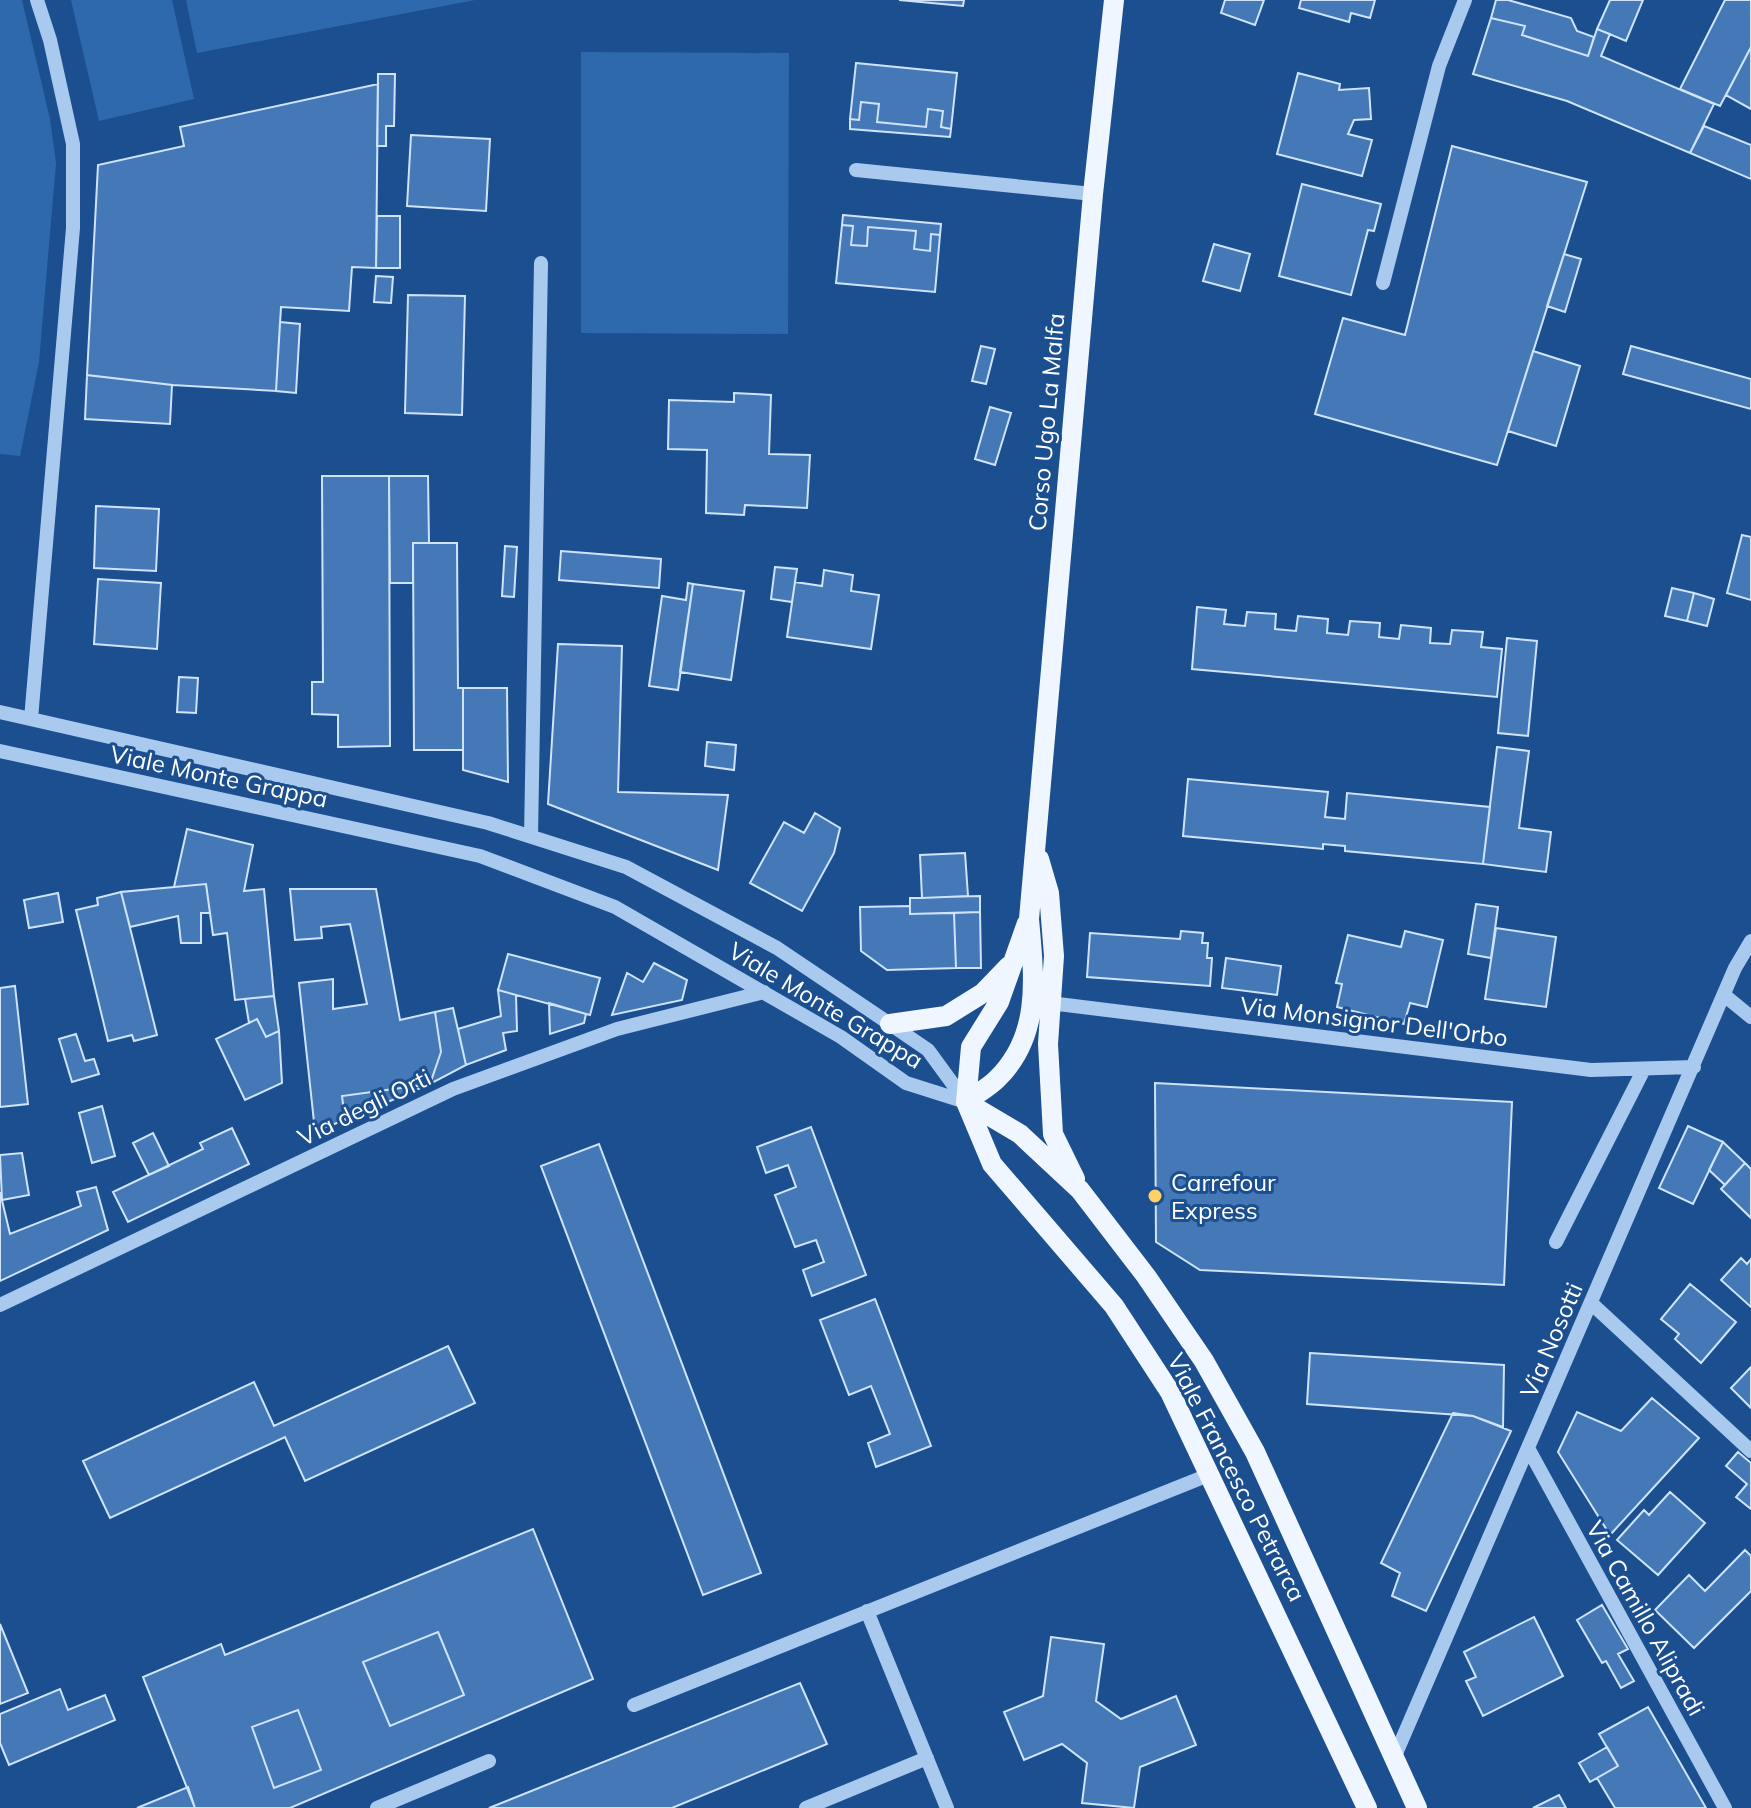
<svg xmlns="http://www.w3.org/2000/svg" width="1751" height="1808" font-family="Mulish,sans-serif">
  <rect width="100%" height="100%" fill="#1b4f8f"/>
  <!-- green -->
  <path fill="#2e69ad" d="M0 0H22L50 119 56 163 39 362 20 456 0 454Z
    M71 0H172L194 99 99 121Z
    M186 0H475L197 53Z
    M581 52 789 53 788 334 581 333Z"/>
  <!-- building -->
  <path fill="#4478b7" stroke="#cfe3fa" stroke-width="2" d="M899 0H964L963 6Z
    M1225 0H1264L1255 25 1221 13Z
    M1301 0H1375L1370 18 1351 13 1349 22 1299 8Z
    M1496 0H1508L1571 18 1577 31 1594 37 1588 56 1522 35 1525 26 1491 18Z
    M1610 0H1643L1626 41 1597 29Z
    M1725 0H1751V47L1720 106 1680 89Z
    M1491 18 1525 26 1522 35 1588 56 1597 29 1610 34 1601 56 1714 104 1690 153 1567 101 1473 74Z
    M1751 47V109L1726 95Z
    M856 63 957 73 951 129 941 127 943 111 928 109 926 127 877 122 879 104 861 102 859 120 850 119Z
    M1298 73 1340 84 1339 90 1369 88 1371 119 1354 120 1348 134 1372 140 1362 176 1277 154Z
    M378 74H395L394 126H386V146H377Z
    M378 84 376 268 352 267 349 311 281 307 276 391 172 385 87 375 98 165 184 146 180 127Z
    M861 102 879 104 877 122 926 127 928 109 943 111 941 127 951 129 950 137 850 129V119L859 120Z
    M1704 126 1751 145V179L1690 153Z
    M411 135 490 139 486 211 407 206Z
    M1452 146 1587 182 1497 465 1315 414 1343 318 1405 335Z
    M1302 184 1381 204 1374 231 1368 230 1351 295 1279 276Z
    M843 215 941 224 940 235 931 234 930 251 914 249 916 231 868 227 867 246 851 245 853 226 842 225Z
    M377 216H400V268H376Z
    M842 225 853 226 851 245 867 246 868 227 916 231 914 249 930 251 931 234 940 235 935 292 836 283Z
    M1214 244 1250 254 1240 291 1203 281Z
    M1564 254 1581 259 1565 312 1547 306Z
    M376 276 393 277 391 303 374 302Z
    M408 295 465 296 462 415 405 413Z
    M280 322 300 324 296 393 276 391Z
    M981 346 995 349 986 384 972 381Z
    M1631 346 1751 379V409L1623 374Z
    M1533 351 1580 366 1556 446 1508 431Z
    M87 375 172 385 170 424 85 419Z
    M734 393 771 395 769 454 810 455 807 508 745 505 744 515 706 513 707 450 668 449 669 400 734 402Z
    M990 407 1011 413 995 465 975 459Z
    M322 476H389L390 746 338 747V715L312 714V682H323Z
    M389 476H428L429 543H413V583H390Z
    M96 506 159 509 156 571 94 568Z
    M1742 535 1751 537V600L1727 593Z
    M413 543H457L458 688H463V750H414Z
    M505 546 517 547 514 597 502 596Z
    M561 551 661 559 659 588 559 580Z
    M775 567 797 569 792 602 771 599Z
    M824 570 853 575 851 591 879 595 871 649 787 637 795 582 822 586Z
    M98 579 161 583 157 649 94 644Z
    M688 583 693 584 678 690 649 686 662 596 686 600Z
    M693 584 744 591 731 680 680 672Z
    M1672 588 1694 593 1687 621 1665 616Z
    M1694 593 1714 599 1707 626 1687 621Z
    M1197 607 1226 610 1224 624 1245 626 1247 612 1276 614 1275 629 1296 631 1298 616 1328 619 1327 633 1348 635 1350 621 1380 623 1379 637 1399 639 1401 625 1431 628 1430 643 1450 644 1452 630 1483 632 1481 647 1502 649 1497 697 1192 669Z
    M1507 638 1537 641 1528 736 1498 733Z
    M558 644 622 646 618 792 728 795 718 870 548 804Z
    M179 677 198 678 196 713 177 712Z
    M463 688H507L508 782 463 770Z
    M707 742 736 745 734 770 705 766Z
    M1497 747 1529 751 1519 828 1551 832 1546 872 1483 864Z
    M1188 779 1328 792 1325 817 1345 819 1347 793 1490 807 1483 864 1345 851V846L1323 844V849L1183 836Z
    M815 813 840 828 834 853 802 911 750 883 784 822 804 833Z
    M187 829 253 845 244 891 264 889 274 996 235 1000 227 933 213 935 206 884 174 887Z
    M965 853 968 896 922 898 920 855Z
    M206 884 210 913H201V943H181L178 916 130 927 121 892Z
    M290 889H376L400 1020 435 1012 441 1052 430 1084 342 1096 345 1120 315 1131 299 983 333 979V1009L367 1004 350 924 321 927 322 938 295 940Z
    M121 892 157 1035 134 1041 132 1035 108 1041 76 910 98 905 97 898Z
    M58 893 63 922 29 928 24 900Z
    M980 896V912L910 914V898Z
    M1476 904 1498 907 1491 958 1468 954Z
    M910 906V914L954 913 956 968 887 970 861 951 860 907Z
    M980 912 981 968H956L954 913Z
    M1496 928 1556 937 1546 1007 1485 999Z
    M1181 931 1203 933 1202 943H1208L1207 958H1212L1210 986 1087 977 1090 933 1180 939Z
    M1405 931 1443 940 1427 1007 1410 1003 1404 1024 1337 1007 1342 984 1336 983 1348 935 1401 947Z
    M508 954 600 978 590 1015 498 990Z
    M1226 958 1281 966 1277 995 1222 988Z
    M654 963 687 980 682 1000 612 1015 627 973 643 982Z
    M15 986 28 1104 0 1107V988Z
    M498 990 516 995 517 1031 503 1033 506 1050 466 1065 458 1029 501 1016Z
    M274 996 279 1031 266 1037 257 1019 249 1023 245 999Z
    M549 1003 586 1014 584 1023 550 1034Z
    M453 1008 466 1065 430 1084 441 1052 435 1012Z
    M257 1019 266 1037 279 1031 282 1083 245 1100 216 1039Z
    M76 1034 85 1061 94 1059 99 1074 72 1082 59 1039Z
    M1155 1083 1512 1102 1504 1285 1200 1270 1156 1242Z
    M430 1084 345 1120 342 1096Z
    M102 1106 115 1156 92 1163 79 1113Z
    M1688 1126 1723 1142 1693 1204 1659 1188Z
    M811 1127 866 1275 812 1296 803 1270 824 1262 816 1240 795 1247 775 1195 796 1187 788 1165 766 1173 757 1147Z
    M232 1128 249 1164 128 1222 113 1192 203 1149 200 1143Z
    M153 1133 169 1166 149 1175 133 1143Z
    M1723 1142 1745 1163 1725 1185 1709 1170Z
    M599 1144 761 1573 703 1595 541 1166Z
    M22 1153 29 1195 2 1200 0 1155Z
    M1745 1163 1751 1169V1218L1721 1189Z
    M96 1187 108 1230 0 1281V1192L10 1234 81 1206 77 1192Z
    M1741 1258 1747 1264 1751 1259V1307L1721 1280Z
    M1690 1284 1736 1322 1701 1363 1675 1339 1679 1334 1661 1319Z
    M875 1299 931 1446 876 1467 868 1443 890 1434 871 1386 849 1395 820 1320Z
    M448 1346 475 1403 305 1481 285 1437 110 1518 83 1461 254 1382 274 1426Z
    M1310 1353 1504 1365 1503 1427 1473 1416 1307 1404Z
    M1751 1367V1408L1731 1388Z
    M1652 1398 1699 1438 1610 1535 1558 1452 1577 1412 1621 1431Z
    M1453 1413 1473 1416 1511 1431 1426 1611 1392 1596 1400 1573 1381 1563Z
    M1738 1452 1751 1463V1509L1736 1497 1747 1484 1726 1466Z
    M1670 1492 1705 1523 1658 1575 1617 1540 1644 1510 1649 1515Z
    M533 1529 593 1679 290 1808H195L143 1677 221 1644 225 1655Z
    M1745 1550 1751 1556V1591L1694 1648 1655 1610 1689 1575 1705 1591Z
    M1602 1605 1628 1649 1618 1654 1634 1681 1621 1688 1606 1661 1602 1663 1577 1620Z
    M1534 1617 1563 1676 1483 1716 1466 1681 1476 1677 1464 1652Z
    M0 1624 28 1693 0 1704Z
    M438 1632 464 1695 390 1726 363 1662Z
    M1051 1637 1104 1644 1096 1701 1121 1719 1176 1696 1196 1745 1140 1767 1134 1808 1082 1803 1087 1763 1062 1744 1024 1760 1004 1712 1043 1696Z
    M800 1683 827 1744 672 1808H489Z
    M60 1689 68 1710 105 1695 115 1720 9 1765 0 1743V1714Z
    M1648 1707 1667 1740 1706 1808H1615L1597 1778 1618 1766 1599 1734Z
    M298 1710 321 1770 274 1788 252 1727Z
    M1607 1747 1618 1766 1590 1782 1579 1763Z
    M188 1787 195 1808H137Z
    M1559 1795 1566 1808H1533Z"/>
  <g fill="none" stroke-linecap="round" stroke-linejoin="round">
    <!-- minor -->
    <path stroke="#a9c9ee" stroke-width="14" d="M856 170 1093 194
      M1383 283 1439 66 1465 0
      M0 712 488 823 626 867 777 948 890 1024 928 1050 966 1102
      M31 719 73 228V144L50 40 37 0
      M0 751 480 856 615 907 841 1037 906 1083 966 1102
      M531 837 541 263
      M1724 995 1751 1017
      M1050 1003 1591 1070 1694 1067
      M1556 1242 1644 1069
      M1591 1303 1751 1451
      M0 1305 453 1089 617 1029 764 992
      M1528 1448 1725 1808
      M867 1611 947 1808
      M634 1705 1211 1474
      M1394 1758 1735 968 1751 941
      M377 1808 489 1761
      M806 1808 927 1758"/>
    <!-- major -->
    <path stroke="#f0f6ff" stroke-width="20" d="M1039 859 1049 893 1054 956 1048 1044 1053 1134 1075 1179
      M1027 923 999 1002 971 1047 966 1102 992 1164 1114 1306 1170 1392 1367 1808
      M890 1024 946 1016 983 993 1009 966
      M966 1102C976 1094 988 1088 997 1079 1042 1035 1034 976 1029 919L1093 194 1114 0
      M966 1102 1020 1134 1080 1190 1146 1276 1204 1361 1255 1452 1417 1808"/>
  </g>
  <!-- markers -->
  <circle fill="#ffd166" stroke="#1b4f8f" stroke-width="3" cx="1155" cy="1196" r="8"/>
  <g text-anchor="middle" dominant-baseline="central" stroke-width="6" stroke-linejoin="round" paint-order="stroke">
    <!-- street labels -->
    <g font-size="24" fill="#fff" stroke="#1b4f8f">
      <text transform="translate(1046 422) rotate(-85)">Corso Ugo La Malfa</text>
      <text transform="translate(219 776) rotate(12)">Viale Monte Grappa</text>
      <text transform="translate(826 1005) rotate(31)">Viale Monte Grappa</text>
      <text transform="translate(1374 1021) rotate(7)">Via Monsignor Dell'Orbo</text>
      <text transform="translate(364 1107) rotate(-26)">Via degli Orti</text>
      <text transform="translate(1551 1340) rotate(-67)">Via Nosotti</text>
      <text transform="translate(1237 1477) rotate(63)">Viale Francesco Petrarca</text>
      <text transform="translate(1646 1618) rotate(61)">Via Camillo Alipradi</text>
    </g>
    <!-- poi labels -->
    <g font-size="24" fill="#fff" stroke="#1b4f8f" text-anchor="start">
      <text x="1171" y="1182">Carrefour<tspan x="1171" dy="28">Express</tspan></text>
    </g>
  </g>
</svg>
